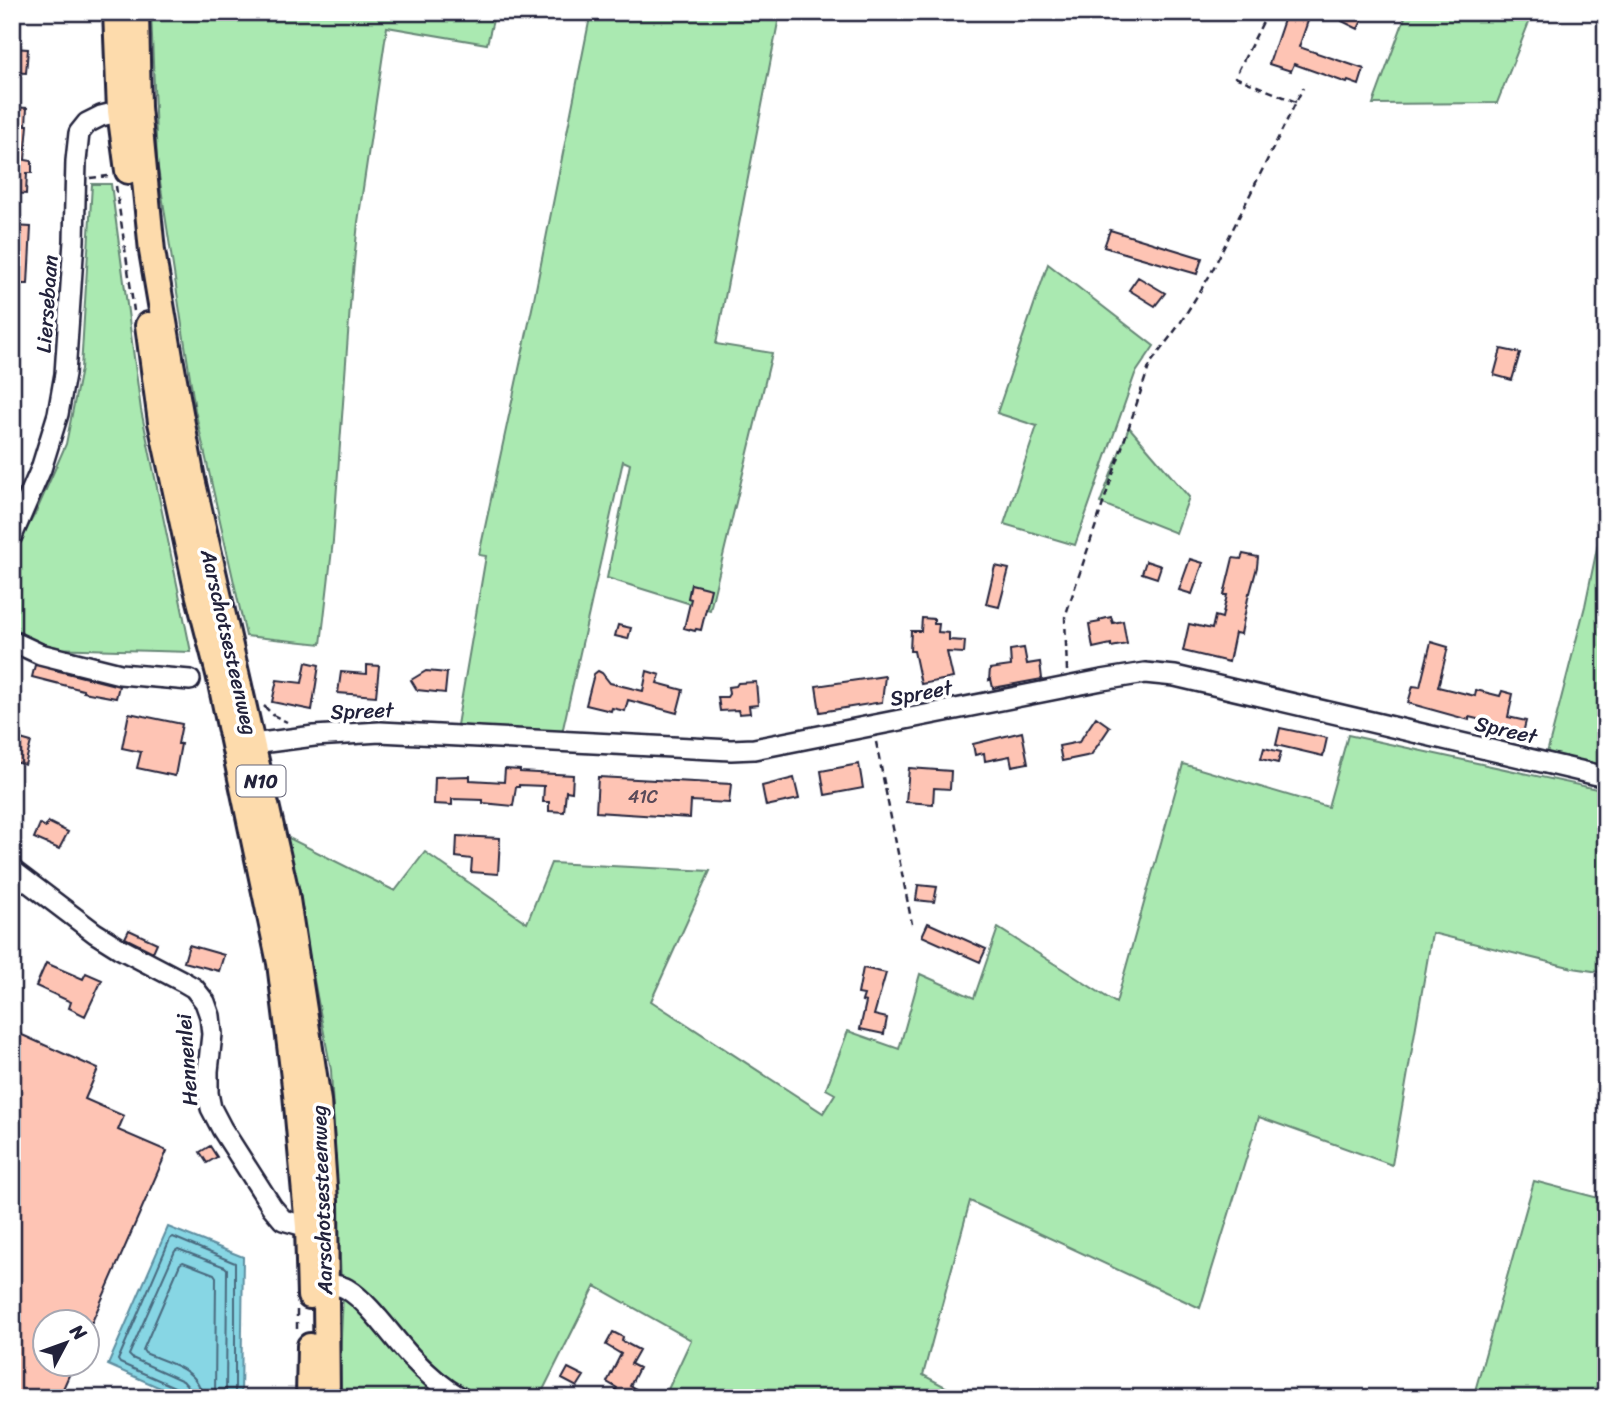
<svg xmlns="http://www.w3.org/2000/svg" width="1618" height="1410" font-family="Sriracha,sans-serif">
  <rect width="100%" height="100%" fill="#fff"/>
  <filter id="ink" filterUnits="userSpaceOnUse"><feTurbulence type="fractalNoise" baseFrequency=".0143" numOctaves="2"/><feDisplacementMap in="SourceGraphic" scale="14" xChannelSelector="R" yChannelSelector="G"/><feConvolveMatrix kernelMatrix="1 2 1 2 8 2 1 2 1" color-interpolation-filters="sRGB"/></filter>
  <g filter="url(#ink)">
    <!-- green -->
    <path fill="#aae9b1" stroke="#668676" stroke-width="2" d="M151 12H495L487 44 387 27 358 222 351 293 333 541 321 644 246 636 195 410 157 162Z
      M591 12H780L716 344 772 353 710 610 607 578 630 464 623 461 562 733 457 725 486 556 479 555 533 304Z
      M1407 12H1533L1497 103 1373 104Z
      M92 184H111L141 410 191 652 47 648 12 632V556L37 510 66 444 81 369Z
      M1048 264 1154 346 1135 374 1075 545 1004 524 1037 426 997 413Z
      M1129 427 1189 497 1176 533 1100 503Z
      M1606 505V772L1546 757 1585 606Z
      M1348 735 1606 791V973L1573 968 1432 933 1392 1165 1259 1117 1200 1308 970 1201 923 1375 966 1398H664L691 1340 595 1286 539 1398H479L459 1388 408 1339 357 1284 341 1280 331 1070 287 837 395 891 425 852 527 923 551 863 710 871 651 1001 823 1113 835 1094 826 1089 848 1031 899 1049 920 974 974 998 998 928 1116 1003 1183 764 1328 807Z
      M1534 1181 1606 1200V1398H1473Z
      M343 1296 449 1398H338Z"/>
    <!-- water -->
    <path fill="#87d6e4" stroke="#5f8ea0" stroke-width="2" d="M168 1227 243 1257 241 1398H183L108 1365Z"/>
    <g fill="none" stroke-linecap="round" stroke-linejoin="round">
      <!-- shore -->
      <path stroke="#4a6a7f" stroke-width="2" d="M183 1398 182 1392 179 1389 120 1363 118 1360 170 1239 173 1237 235 1263V1398
        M192 1398 190 1389 183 1381 132 1358 129 1355 175 1251 178 1249 225 1267 227 1269 226 1398
        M202 1398C201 1369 168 1363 145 1353L143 1350 180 1264 183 1262 214 1274 216 1277 215 1398"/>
    </g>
    <!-- building -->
    <path fill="#fec4b4" stroke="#22223b" stroke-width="2" d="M1347 12H1366L1358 29 1342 21Z
      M1286 14 1308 21 1299 47 1364 69 1359 85 1348 81 1347 83 1294 64 1291 71 1269 64Z
      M12 48 28 49 26 73 12 72Z
      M12 107 27 108 26 125H28L25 160 32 161V173H27L26 194 12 193Z
      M13 226 31 227 28 284H12Z
      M1110 230 1202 258 1197 274 1104 247Z
      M1138 277 1165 293 1155 306 1129 290Z
      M1501 349 1520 353 1512 380 1494 375Z
      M1243 554 1258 557 1257 567 1250 593H1249L1241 634 1235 633 1229 662 1183 651 1189 624 1212 629 1215 616 1222 618 1227 595H1224L1233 558 1241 559Z
      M1190 559 1203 563 1192 594 1179 590Z
      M1146 561 1161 566 1157 578 1142 573Z
      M995 566 1009 569 999 607 986 604Z
      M691 584 711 589 701 630 696 629 695 631 684 628 691 599 688 598Z
      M1111 617 1113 623 1123 621 1127 644 1111 647V644L1093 648 1089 624 1100 622 1099 620Z
      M922 618 934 619V624H939L938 632 949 633V640L965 641 964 653 947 652 953 678 921 684 914 651H910L911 631H921Z
      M618 625 631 628 628 639 615 636Z
      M1431 642 1448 647 1438 687 1475 696 1476 690 1500 696 1502 691 1513 694 1508 717 1526 721 1522 737 1492 730 1494 723 1469 717V720L1408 703 1413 686 1420 687Z
      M1024 648 1027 664 1040 662 1042 679 993 688 991 679 989 680 990 669 1011 666 1010 650Z
      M306 662 319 665 312 710 272 702 277 680 302 683Z
      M35 665 119 686 116 698 83 692V690L32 677Z
      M367 665 379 666 376 696 338 693 341 672 367 674Z
      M426 671 447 673 445 693 417 690 411 680Z
      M598 671 602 673 610 683 643 691 647 671 660 675 657 683 683 690 677 713 628 700 625 711 612 708 611 711 586 705 594 674Z
      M885 676 882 702 820 712 816 686Z
      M756 682 758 705 749 706 750 713 739 714 738 710 720 711 718 697H727L729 694 728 687 736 686 738 683Z
      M129 713 182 724 178 744H181L175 776 137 768 141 752 122 748Z
      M1096 717 1110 727 1091 755 1062 761 1059 746 1079 742Z
      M1280 728 1327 738 1323 756 1276 745Z
      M1022 732 1028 763 1012 766 1010 756 985 761 984 753 975 755 973 744Z
      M17 738 31 742 25 765 12 761V748H15Z
      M1264 748 1281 752 1278 763 1261 759Z
      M859 764 863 788 825 795 821 771Z
      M909 768 951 771 950 789 934 788 933 804 906 802Z
      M505 769 520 770V772L573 775 572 792 566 791 564 812 549 811V802H543L544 786 519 785V787H516L513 806 483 803V800L452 799V805L434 804 435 777 470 776V780L504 782Z
      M598 777 731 784 729 803 691 801 690 818 596 812Z
      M794 778 799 799 766 806 762 786Z
      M48 822 68 832 59 849 34 838 40 824 46 827Z
      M457 836 500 838 498 874 471 872 472 859 456 857Z
      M918 885 937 887 934 902 916 900Z
      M928 923 986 949 980 962 922 936Z
      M129 930 157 943 153 952 125 938Z
      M189 945 224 955 219 971 184 962Z
      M46 963 83 979 86 973 102 980 85 1016 69 1008 71 1002 36 986Z
      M863 968 886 973 874 1015 887 1018 884 1034 860 1029 866 1002 862 1001 864 995 858 994Z
      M20 1034 98 1069 85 1099 124 1116 118 1130 167 1151 92 1322H46V1364H74L59 1398H12V1050Z
      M210 1146 217 1157 207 1163 200 1152Z
      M613 1332 623 1337 622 1341 639 1350 631 1364 639 1368 630 1386 636 1389 632 1398H620L614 1395 617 1388 607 1382 621 1354 606 1345Z
      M568 1368 584 1376 577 1387 562 1379Z"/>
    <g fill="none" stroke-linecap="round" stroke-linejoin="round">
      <!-- minor casing -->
      <g stroke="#22223b" stroke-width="24">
        <path id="minor" d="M12 536 41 469 58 414 65 374 74 241 76 161 79 133 87 123 101 116 134 108
          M12 641 40 654 120 674 190 680
          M238 746 314 736 380 732 731 750 754 749 1102 680 1145 673 1175 676 1606 777
          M12 870 95 933 119 948 182 981 194 988 205 1002 210 1016 212 1034 208 1071V1093L211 1108 222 1129 272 1207 283 1220 308 1227
          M326 1284C334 1285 341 1285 347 1289 369 1302 393 1338 411 1357 426 1373 442 1387 461 1398"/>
      </g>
      <!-- major casing -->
      <g stroke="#22223b" stroke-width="30">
        <path id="major" d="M116 12 120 111 128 171
          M136 12 138 107 144 171 152 251 171 363 192 479 286 893 318 1101 325 1201 327 1398
          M148 325 161 422 197 589 219 674 280 963 296 1094 308 1227 310 1296
          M309 1398 310 1346"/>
      </g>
      <!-- path -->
      <path stroke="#22223b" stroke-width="2.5" stroke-dasharray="7 5" stroke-linecap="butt" d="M1268 12 1235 77 1296 102
        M90 178 108 176
        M116 186 134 311
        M1067 671 1065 617 1150 364 1179 325 1210 275 1303 88
        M264 706 273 715 287 722
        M876 742 912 924
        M297 1310V1331"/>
      <!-- minor -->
      <use href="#minor" stroke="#fff" stroke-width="19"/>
      <!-- major -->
      <use href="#major" stroke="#fddbac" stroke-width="24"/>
    </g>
  </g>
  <g text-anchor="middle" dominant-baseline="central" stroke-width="7" stroke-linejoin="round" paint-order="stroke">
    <!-- number labels -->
    <g font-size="18" fill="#594a59">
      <text x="643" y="797">41C</text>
    </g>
    <!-- shield labels -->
    <rect fill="#fff" stroke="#646476" stroke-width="2" x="236.5" y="765.5" width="49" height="31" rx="5"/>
    <g font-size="19" font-weight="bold" fill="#22223b">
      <text x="261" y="781">N10</text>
    </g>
    <!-- street labels -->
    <g font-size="21" fill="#22223b" stroke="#fff">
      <text transform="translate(47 304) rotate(-86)">Liersebaan</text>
      <text transform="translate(229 642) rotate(77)">Aarschotsesteenweg</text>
      <text transform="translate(921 693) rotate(-11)">Spreet</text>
      <text transform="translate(362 711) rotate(-2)">Spreet</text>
      <text transform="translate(1506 730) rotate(13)">Spreet</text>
      <text transform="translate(187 1060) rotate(-94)">Hennenlei</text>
      <text transform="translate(322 1200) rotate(-92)">Aarschotsesteenweg</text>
    </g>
  </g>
  <!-- margin -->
  <rect width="1618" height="1410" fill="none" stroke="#fff" stroke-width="42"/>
  <rect x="21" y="21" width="1576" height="1368" fill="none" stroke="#22223b" stroke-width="2.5" filter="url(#ink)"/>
  <!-- north arrow -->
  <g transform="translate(66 1343) rotate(49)"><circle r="33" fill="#ffffff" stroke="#a7a7b1" stroke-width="2"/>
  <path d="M0-5L12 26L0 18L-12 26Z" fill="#22223b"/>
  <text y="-10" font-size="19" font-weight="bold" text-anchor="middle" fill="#22223b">N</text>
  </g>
</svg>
